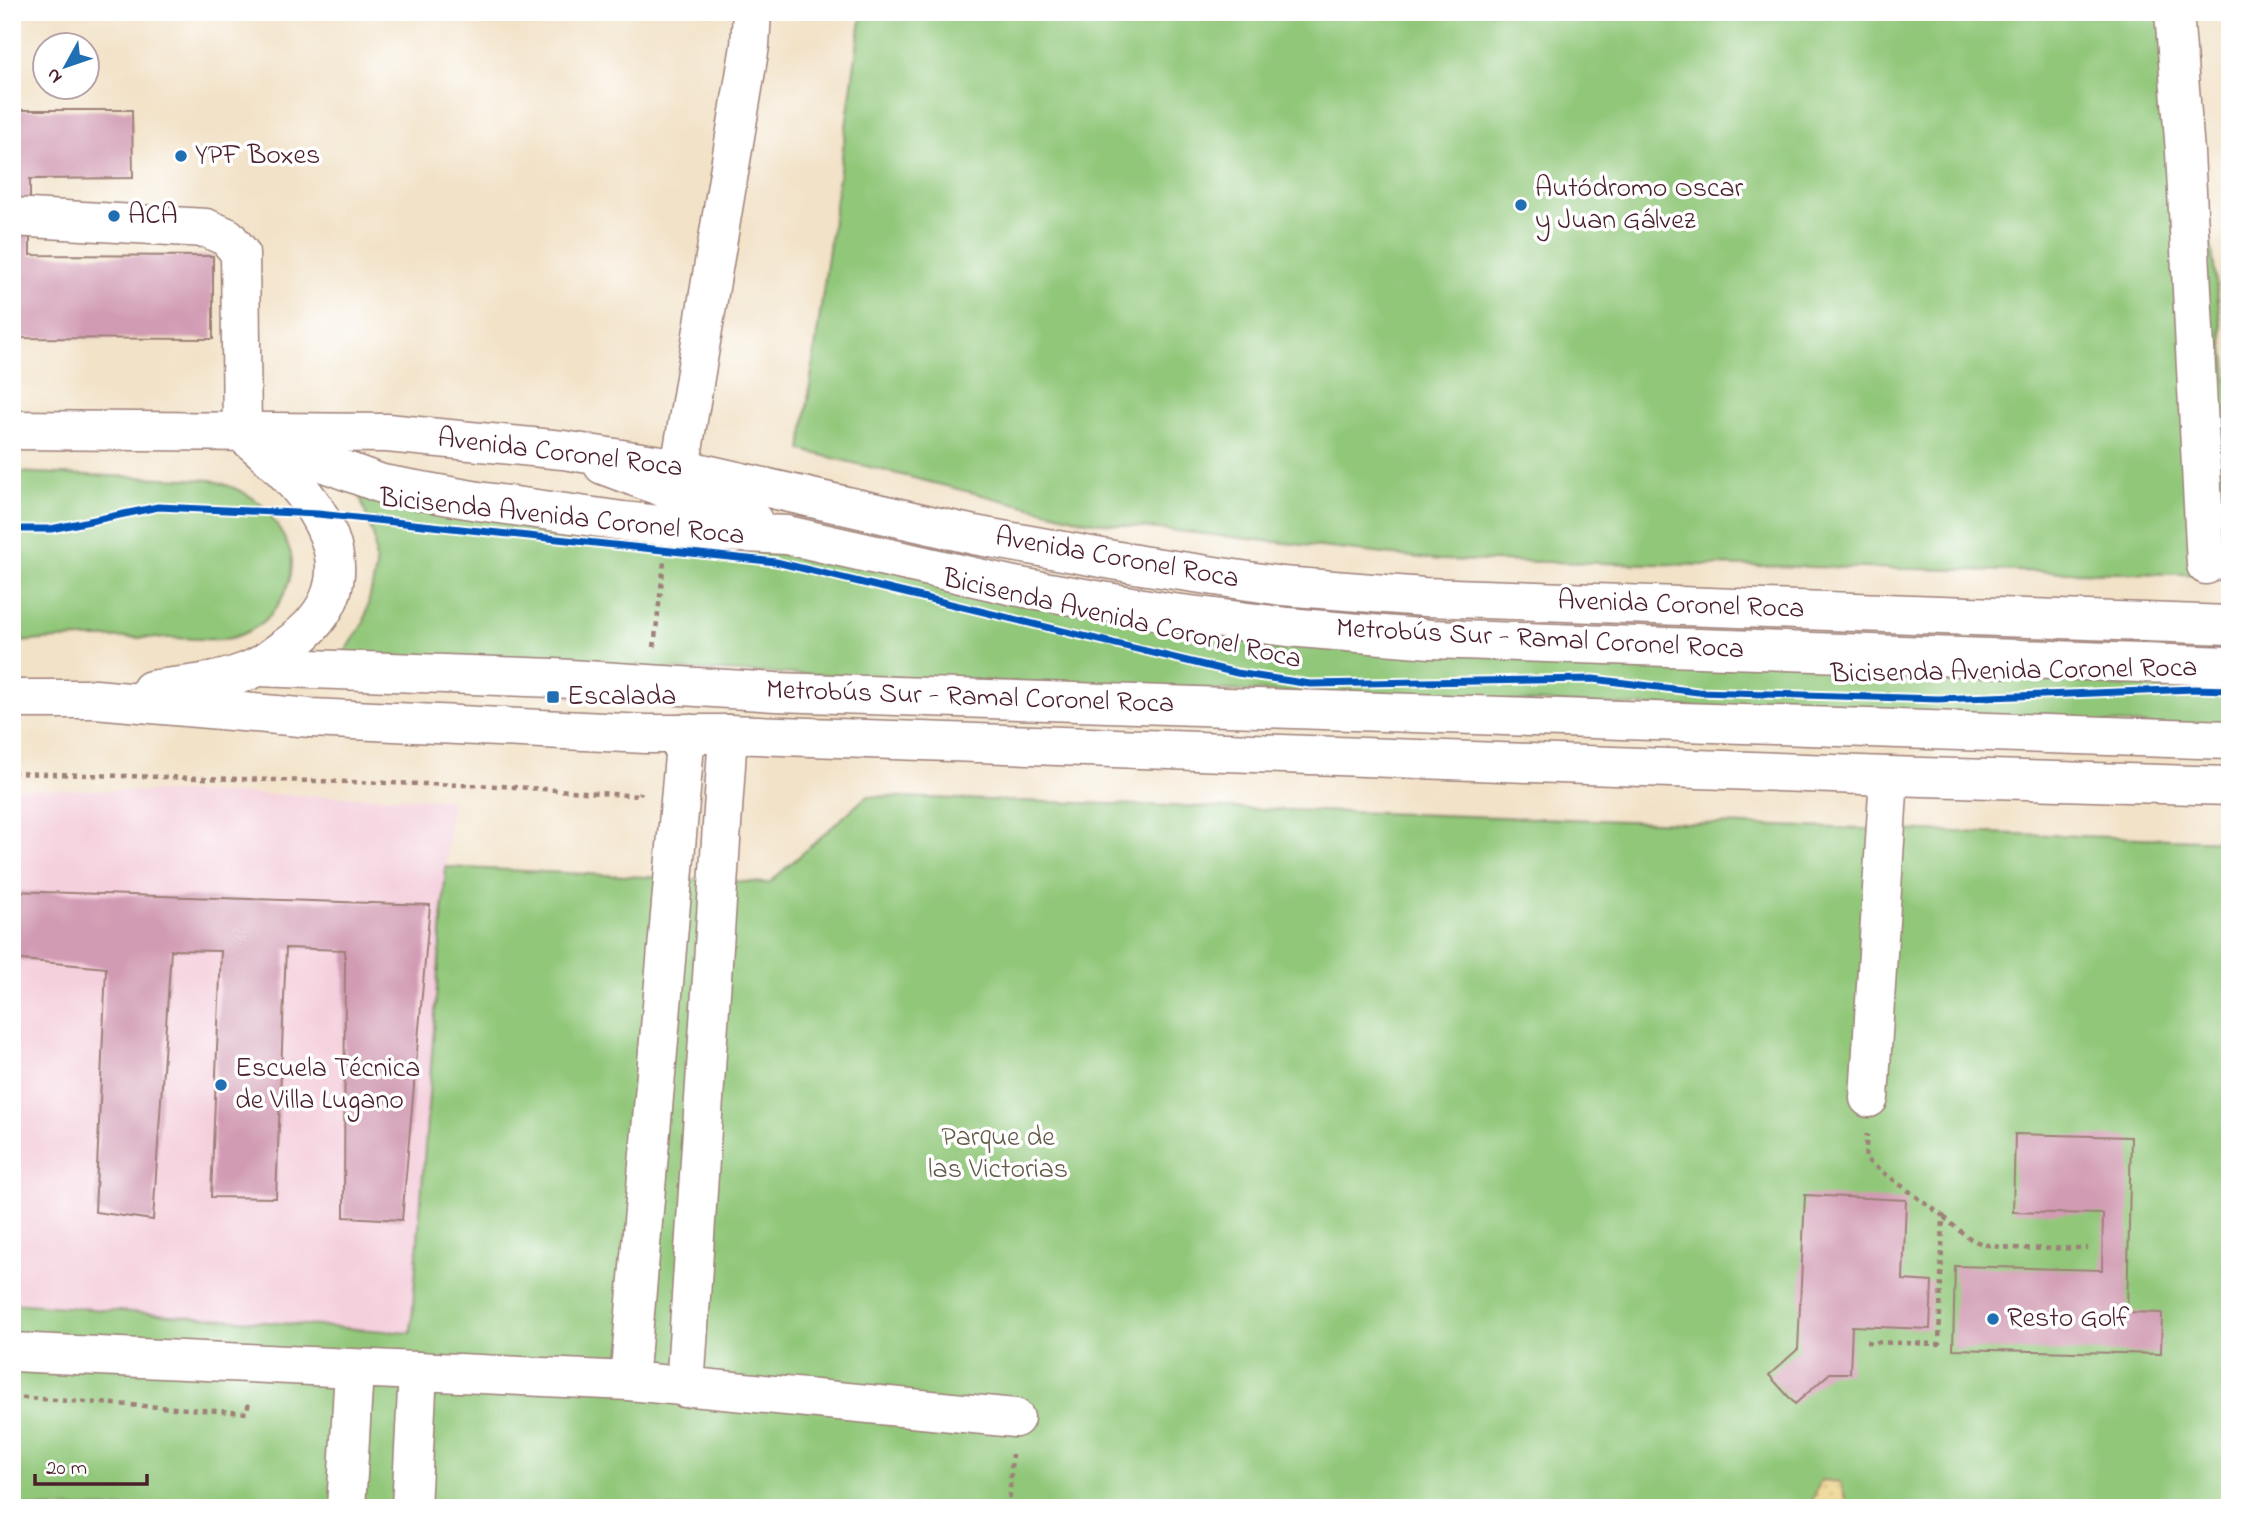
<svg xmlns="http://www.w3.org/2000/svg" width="2242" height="1520" font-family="'Indie Flower',sans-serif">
  <defs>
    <pattern id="sand-dots" width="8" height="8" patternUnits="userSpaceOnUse" patternTransform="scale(1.75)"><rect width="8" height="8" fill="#eeda9e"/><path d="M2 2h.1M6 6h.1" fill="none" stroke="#cebb88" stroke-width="1.8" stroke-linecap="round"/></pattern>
  </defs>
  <rect width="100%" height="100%" fill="#fff"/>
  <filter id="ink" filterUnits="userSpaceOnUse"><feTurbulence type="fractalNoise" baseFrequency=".0143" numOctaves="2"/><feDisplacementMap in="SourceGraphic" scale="14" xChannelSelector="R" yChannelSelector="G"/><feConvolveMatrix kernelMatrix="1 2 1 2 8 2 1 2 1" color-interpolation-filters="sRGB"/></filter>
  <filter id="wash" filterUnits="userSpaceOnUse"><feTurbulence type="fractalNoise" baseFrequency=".00686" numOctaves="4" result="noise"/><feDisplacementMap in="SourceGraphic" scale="28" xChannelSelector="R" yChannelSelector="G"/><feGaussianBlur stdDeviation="1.57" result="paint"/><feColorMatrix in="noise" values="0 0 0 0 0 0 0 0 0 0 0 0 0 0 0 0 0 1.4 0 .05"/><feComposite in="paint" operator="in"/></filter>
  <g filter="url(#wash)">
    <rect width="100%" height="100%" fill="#f2e2c7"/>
    <!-- built -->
    <path fill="#f4cfdc" d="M12 788 451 799 411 1333 12 1303Z"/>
    <!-- green -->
    <path fill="#91c779" stroke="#6e7352" stroke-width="2" d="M862 12H2183L2230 397V575L1439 560 1086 521 801 450Z
      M12 472 211 480C255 493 269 505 288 546 300 570 282 606 263 622 257 628 243 634 235 637 222 642 186 638 171 638 118 638 65 636 12 643Z
      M360 497 801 550 1209 631 2230 678V728L342 657 364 622 376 569 374 538Z
      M867 796 2230 841V1508H12V1303L411 1333 446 867 769 883Z"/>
    <!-- sand -->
    <path fill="url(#sand-dots)" stroke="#9c7c64" stroke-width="2" d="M1821 1480 1840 1482 1849 1508H1816L1812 1501Z"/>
    <g id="blocks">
      <!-- building -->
      <path fill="#d19bb3" d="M12 110H132L133 178 30 179V255L213 256V339L12 338Z
        M12 891 430 905 402 1220 344 1217 345 950 286 948 276 1198 211 1197 221 951 171 950 153 1220 95 1212 106 968 12 959Z
        M2015 1134 2131 1137 2127 1312 2162 1313 2161 1354 1953 1349 1955 1266 2102 1270 2103 1214 2013 1212Z
        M1805 1195 1906 1200 1903 1280 1932 1282 1930 1329 1852 1326 1850 1373H1830L1795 1404 1769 1375 1798 1349Z"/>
    </g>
  </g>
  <g filter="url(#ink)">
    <use href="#blocks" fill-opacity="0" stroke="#9e8079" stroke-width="2"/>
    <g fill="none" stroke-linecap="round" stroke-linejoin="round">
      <!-- minor casing -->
      <g stroke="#9e8079" stroke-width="41">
        <path id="minor" d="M2174 12 2185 152 2206 565
          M12 217 206 228 227 237 240 253 242 433 382 484 478 501 623 521 721 532 787 535 1014 586 1166 612 1288 627 1431 639 2230 666
          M603 465 753 521
          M680 468 750 46 752 12
          M257 667 554 678 776 692 2230 740
          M1869 1098 1889 776
          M12 1352 629 1381 1015 1418
          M629 1381 686 733
          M685 1388 728 734
          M346 1508 354 1369
          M411 1508 418 1371"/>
      </g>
      <!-- major casing -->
      <g stroke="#9e8079" stroke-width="41">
        <path id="major" d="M12 430 387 433 563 450 680 468 974 535 1141 565 1282 586 1424 597 2230 625
          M151 690C185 685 223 683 255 668 266 663 276 654 286 647 387 577 312 489 242 433
          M12 699H95L311 718 646 734H728L1889 776 2230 786"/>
      </g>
      <!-- path -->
      <path stroke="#9e8079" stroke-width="4.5" stroke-dasharray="5 5" stroke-linecap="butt" d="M654 647 664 562
        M12 773 501 786 640 796 641 792
        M1944 1217C1955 1227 1966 1238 1980 1243 2004 1251 2059 1248 2087 1248
        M1866 1342 1939 1344 1943 1216 1865 1159 1867 1134
        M12 1397 247 1413 249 1400
        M1009 1508 1012 1454"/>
      <!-- minor -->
      <use href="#minor" stroke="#fff" stroke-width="38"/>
      <!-- major -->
      <use href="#major" stroke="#fff" stroke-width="38"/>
      <!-- cycleway casing -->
      <g stroke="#fff" stroke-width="11">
        <path id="cycleway" d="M12 529H51L158 507 318 514 776 562 1237 673 1310 684 1593 679 1698 692 1938 699 2195 689 2230 690"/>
      </g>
      <!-- cycleway -->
      <use href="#cycleway" stroke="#0057b8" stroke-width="7"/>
    </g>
  </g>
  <!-- markers -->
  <g fill="#1f6fb2" stroke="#fff" stroke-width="2.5">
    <circle cx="181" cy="156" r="7"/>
    <circle cx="1521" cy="205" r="7"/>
    <circle cx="114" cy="216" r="7"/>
    <rect x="546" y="690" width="14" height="14" rx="3.5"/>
    <circle cx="221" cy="1085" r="7"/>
    <circle cx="1993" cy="1319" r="7"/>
  </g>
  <g text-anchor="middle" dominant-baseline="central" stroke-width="7" stroke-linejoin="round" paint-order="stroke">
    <!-- poi labels -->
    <g font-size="28" fill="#4a1f2b" stroke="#fff" text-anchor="start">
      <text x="195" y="156">YPF Boxes</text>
      <text x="1535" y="189">Autódromo Oscar<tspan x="1535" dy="32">y Juan Gálvez</tspan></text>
      <text x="128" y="216">ACA</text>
      <text x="567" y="697">Escalada</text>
      <text x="235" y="1069">Escuela Técnica<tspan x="235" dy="32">de Villa Lugano</tspan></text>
      <text x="2007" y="1319">Resto Golf</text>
    </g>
    <!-- street labels -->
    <g font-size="28" fill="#4a1f2b" stroke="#fff">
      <text transform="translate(560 454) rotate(7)">Avenida Coronel Roca</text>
      <text transform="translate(562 518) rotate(6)">Bicisenda Avenida Coronel Roca</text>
      <text transform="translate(1117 559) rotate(10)">Avenida Coronel Roca</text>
      <text transform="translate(1681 606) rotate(2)">Avenida Coronel Roca</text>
      <text transform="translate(1122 620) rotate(13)">Bicisenda Avenida Coronel Roca</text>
      <text transform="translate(1540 640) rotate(3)">Metrobús Sur - Ramal Coronel Roca</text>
      <text transform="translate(2014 672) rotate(-1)">Bicisenda Avenida Coronel Roca</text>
      <text transform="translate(970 698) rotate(2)">Metrobús Sur - Ramal Coronel Roca</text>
    </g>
    <!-- park labels -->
    <g font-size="28" fill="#635a46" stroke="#fff">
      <text x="998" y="1138">Parque de<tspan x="998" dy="32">las Victorias</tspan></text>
    </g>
  </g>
  <!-- margin -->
  <rect width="2242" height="1520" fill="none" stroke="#fff" stroke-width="42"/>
  <!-- north arrow -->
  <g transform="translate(66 66) rotate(230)"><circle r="33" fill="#ffffff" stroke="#b7a5aa" stroke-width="2"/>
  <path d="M0-5L12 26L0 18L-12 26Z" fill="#1f6fb2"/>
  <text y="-10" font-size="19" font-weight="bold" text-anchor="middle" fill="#4a1f2b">N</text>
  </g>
  <!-- scale -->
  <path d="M35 1474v10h112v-10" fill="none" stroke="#4a1f2b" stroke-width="3.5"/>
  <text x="46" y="1474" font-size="21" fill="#4a1f2b" stroke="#ffffff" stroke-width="5" paint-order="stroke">20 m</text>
</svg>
